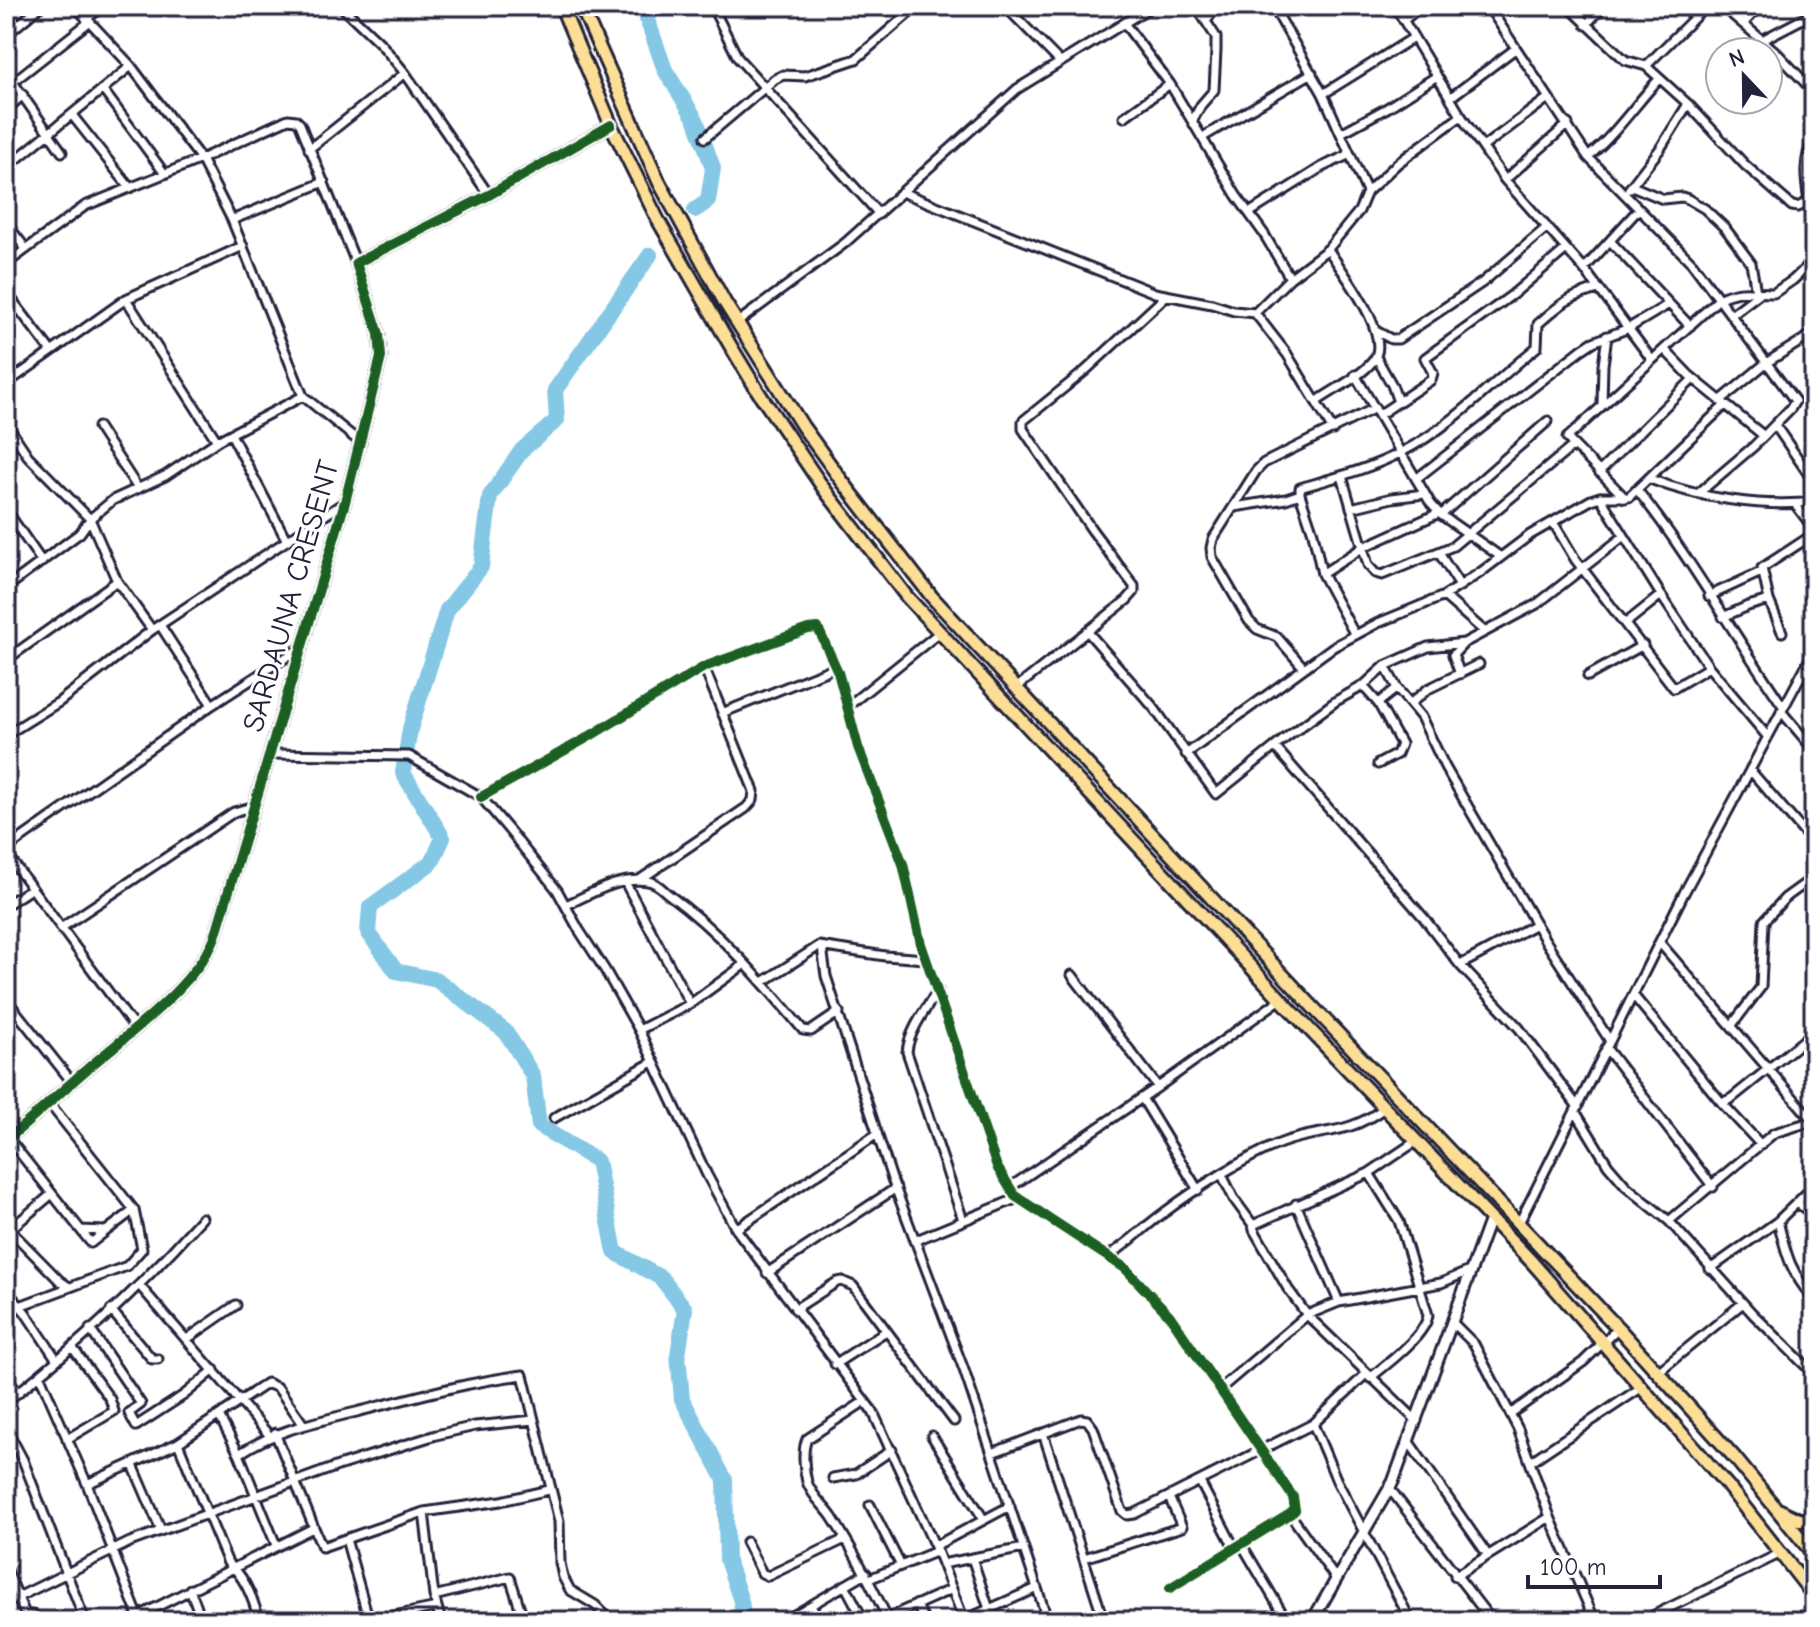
<svg xmlns="http://www.w3.org/2000/svg" width="1820" height="1627" font-family="'Comic Neue',sans-serif">
  <rect width="100%" height="100%" fill="#fff"/>
  <filter id="ink" filterUnits="userSpaceOnUse"><feTurbulence type="fractalNoise" baseFrequency=".0125" numOctaves="2"/><feDisplacementMap in="SourceGraphic" scale="16" xChannelSelector="R" yChannelSelector="G"/><feConvolveMatrix kernelMatrix="1 2 1 2 8 2 1 2 1" color-interpolation-filters="sRGB"/></filter>
  <g filter="url(#ink)">
    <g fill="none" stroke-linecap="round" stroke-linejoin="round">
      <!-- river -->
      <path stroke="#84c8e5" stroke-width="16" d="M654 6 647 19 665 70 696 120 713 168 708 201 695 210
        M650 255 555 390 557 420 522 450 490 496 481 567 447 610 410 729 403 773 443 838 432 862 370 907 368 932 396 971 437 980 506 1032 533 1076 539 1126 597 1161 615 1252 661 1278 685 1309 678 1355 682 1399 725 1480 727 1560 741 1601 744 1621"/>
      <!-- minor casing -->
      <g stroke="#22223b" stroke-width="13">
        <path id="minor" d="M75 6 131 66 201 159 232 220 303 396 361 443
          M341 6 381 44 405 73 489 195
          M712 6 738 58 879 214
          M1005 6 1059 61
          M1273 6 1323 94 1367 192
          M1395 6 1461 116 1505 180 1584 269 1652 360
          M1488 6 1588 157 1692 263 1795 401 1791 408 1754 446 1700 492
          M1568 6 1625 60 1646 66 1688 104 1745 165 1792 206 1798 207 1814 199
          M1722 6 1776 52 1814 92
          M86 19 103 6
          M1404 20 1421 6
          M1206 21 1217 6
          M1124 23 1170 84 1236 195 1264 234 1290 278
          M1743 24 1760 6
          M1586 25 1603 6
          M6 35 41 6
          M1760 41 1814 13
          M1646 66 1706 6
          M6 72 62 152
          M13 82 89 22
          M103 90 165 174
          M1323 94 1413 38
          M1451 97 1515 49
          M6 110 23 95
          M72 115 130 188
          M1124 117 1170 84
          M1193 120 1201 105 1214 90 1216 50V37L1196 6
          M1341 133 1387 108 1437 76
          M1203 137 1312 73
          M705 138 775 79 783 75 805 76 856 59 917 6
          M1483 147 1548 98
          M309 149 405 73
          M1588 157C1615 135 1635 105 1659 79
          M6 168 131 66
          M1505 180 1568 124
          M1632 186 1663 199 1682 197 1688 199 1705 209 1725 228 1751 263 1756 292
          M1629 189 1660 149 1688 104
          M904 193 1155 293 1212 304 1234 311 1255 313 1287 354 1333 430
          M1809 201C1805 178 1803 160 1814 138
          M1249 213 1322 167 1350 154
          M232 220 324 182
          M6 223 26 249
          M1611 242 1690 326
          M6 264 85 206 201 159 288 119 296 120 300 124 356 263
          M1584 269 1638 210
          M6 292 51 351
          M126 299 217 441
          M1255 313 1290 278 1328 249 1359 211 1367 192 1398 163 1461 116
          M1731 315 1760 293
          M738 322 845 243 1017 89 1152 6
          M1376 331 1391 339H1398L1483 282 1545 229
          M1665 350 1689 375 1764 436
          M1376 357 1392 385 1398 402
          M1355 375 1431 504 1441 515 1501 557
          M6 384 126 299 243 246
          M1812 394 1814 397
          M1720 401 1766 363 1814 333
          M1316 402C1334 389 1359 378 1373 361 1394 336 1341 271 1328 249
          M1602 404 1603 365 1607 336
          M1379 415 1431 380 1433 373 1425 358 1512 295 1565 250
          M6 423 28 456 90 519 117 581 152 630
          M1775 425 1814 482
          M98 427 137 487
          M231 434 287 541
          M1599 472 1693 379
          M1342 476 1368 565 1375 573 1382 575 1453 546 1573 446
          M1416 479 1581 350 1593 342 1629 328 1669 304
          M1650 479C1697 498 1764 508 1814 502
          M1638 491C1692 559 1734 636 1783 706
          M1300 494 1313 533 1322 574 1355 635
          M1600 497 1661 595 1709 667 1767 736
          M1625 498 1567 438 1720 298C1742 288 1750 293 1774 293L1793 280 1814 260
          M1795 504 1814 529
          M1234 507 1286 499 1300 494V488C1334 478 1369 469 1400 453 1452 427 1492 383 1537 347L1538 324C1562 303 1568 297 1598 289
          M1351 508 1392 498 1424 494
          M6 510 42 562
          M1441 515 1548 421
          M1553 522 1575 559 1674 688 1709 667
          M1439 553 1460 586
          M1322 574 1362 548 1439 513
          M6 588 80 533 90 519 113 500 165 476 217 441 303 396
          M1444 596 1485 632
          M1709 596 1761 572
          M1723 617 1748 606 1769 600
          M1626 623 1661 595
          M160 625 212 705
          M1087 631 1154 708 1216 794 1287 737 1336 701 1363 686 1385 666 1428 647 1464 643
          M1782 632 1769 600 1762 568 1814 534
          M6 660 117 581
          M1385 666 1397 688 1421 717 1445 767 1545 940 1610 1041
          M1304 668 1277 637 1257 629 1249 621 1212 557 1211 548 1213 539 1256 471 1264 463 1375 408
          M1460 674 1453 655 1464 643 1537 604 1624 536
          M1588 676 1643 645
          M1363 686 1378 703 1401 744 1397 754 1378 764
          M1016 688 1127 600 1134 592V586L1092 530 1023 429V421L1085 371 1166 296
          M1378 703 1397 688
          M1411 703 1428 689 1479 664
          M848 706 940 632
          M1781 711 1814 750
          M722 713 836 667
          M6 735 59 702 152 630 345 502
          M1275 747 1424 918 1460 965 1519 1028 1578 1107
          M270 754 409 756 481 797 508 829 557 890 579 930 605 970 639 1030 707 1175 736 1229 873 1412 937 1551 964 1620
          M1186 754 1333 647 1378 623 1444 596 1481 572 1530 535 1591 500 1600 497H1629L1725 405
          M1750 770 1814 844
          M481 797 585 739 704 667 808 629 818 628 838 672 858 747 903 864 921 944 997 1167 1015 1196 1125 1268 1170 1316 1293 1497 1295 1510 1290 1514 1170 1588
          M6 849 212 705 302 647
          M6 853 135 1028
          M641 879 746 808 753 800 754 791 704 667
          M625 882 690 1004
          M6 905 32 888
          M566 905C591 894 619 876 648 881 656 882 662 889 668 894 719 931 762 981 803 1030L811 1031 839 1012
          M61 928 234 812 255 806
          M1660 943 1814 1122
          M822 947 826 976 892 1179 964 1370 1048 1621
          M1460 965 1536 924
          M1072 975 1158 1087
          M763 982 819 946 885 956 926 959
          M938 990C927 1008 909 1030 907 1052L963 1220
          M1633 995 1722 1103 1761 1145
          M6 999 72 1082
          M1732 1025 1761 987 1764 921 1785 898 1814 877
          M639 1030 690 1004 745 964
          M1606 1048 1713 1187
          M1142 1098 1198 1190
          M1722 1103 1732 1098 1814 1032
          M1575 1111 1608 1165 1626 1186 1669 1221 1753 1314 1814 1374
          M554 1118 653 1062
          M8 1138 91 1243 106 1231
          M1415 1142 1369 1173 1253 1225 1254 1230 1288 1289 1307 1315 1417 1421
          M1369 1173 1399 1221 1428 1315C1426 1335 1386 1365 1370 1378
          M1222 1175 1234 1199 1253 1225
          M1009 1188 1158 1087 1281 999
          M1797 1203 1814 1215
          M1296 1204 1339 1302
          M1669 1221 1774 1133 1813 1121
          M1778 1221C1787 1257 1790 1271 1814 1300
          M1518 1225 1684 893 1814 651
          M6 1226 60 1281 69 1287
          M736 1229 877 1134
          M81 1230 106 1231 134 1210
          M8 1231 52 1194
          M914 1241 1018 1198
          M1107 1257C1128 1244 1145 1226 1165 1212 1194 1190 1247 1156 1281 1143 1320 1128 1346 1137 1384 1108
          M1710 1269 1778 1221 1814 1186
          M767 1273 896 1188
          M139 1285 269 1435
          M6 1290 25 1312 57 1360
          M795 1309 837 1282 842 1281 853 1286 954 1421
          M111 1310 152 1359H158
          M6 1311 127 1266 142 1249 134 1210 49 1103
          M1453 1323 1474 1344 1518 1429 1550 1517 1595 1621
          M90 1329 141 1404 129 1413 136 1426 184 1395 214 1370
          M187 1339 236 1305
          M835 1364 886 1331
          M1658 1372 1743 1303
          M6 1375 18 1393
          M40 1376 87 1484 140 1621
          M1220 1389 1307 1315 1339 1302 1441 1283 1472 1270
          M865 1401 807 1439C802 1450 804 1470 807 1482 813 1498 823 1504 832 1517 854 1551 871 1585 889 1621
          M6 1402C76 1347 143 1285 202 1218
          M1510 1414 1583 1362 1618 1328
          M219 1416 239 1454 276 1545
          M1313 1424 1337 1481 1411 1621
          M6 1428 23 1460 85 1621
          M275 1433 322 1547 424 1512 501 1501 549 1490
          M1043 1433 1104 1621
          M932 1436 984 1520
          M67 1439 114 1411 110 1399 72 1347
          M1409 1442 1487 1554
          M178 1443 228 1563C245 1576 254 1601 259 1621
          M992 1453 1081 1419 1087 1420 1093 1428 1122 1511 1127 1515 1134 1514 1313 1424 1366 1374
          M239 1454C277 1429 317 1422 360 1411 414 1397 468 1382 523 1375L559 1521 560 1563 563 1577 570 1590 595 1605 611 1621
          M1530 1462 1642 1387
          M133 1465 161 1530
          M833 1478 856 1474 892 1450
          M1200 1482 1234 1547
          M87 1484 178 1443 267 1383 278 1388 303 1424
          M1390 1489 1492 1621
          M870 1505 901 1566
          M424 1512 434 1596 441 1621
          M1290 1514 1336 1579
          M346 1539 369 1621
          M746 1542 762 1573 768 1576 845 1539
          M1241 1543 1287 1621
          M935 1546 1010 1506
          M972 1558 989 1609
          M1084 1558 1182 1527 1169 1497
          M942 1564 1024 1548
          M6 1568 25 1614 32 1615 35 1621
          M1455 1576 1550 1517
          M869 1579 937 1551
          M845 1585 864 1621
          M190 1589 202 1621
          M434 1596 510 1577 524 1621
          M6 1603 130 1542 338 1466 436 1435 475 1426 534 1420
          M917 1604 924 1621
          M811 1606 820 1621
          M887 1618 952 1589
          M129 1621 313 1528
          M369 1621 437 1607
          M784 1621 866 1573
          M962 1621 1037 1588
          M1642 1621 1781 1553"/>
      </g>
      <!-- tertiary casing -->
      <g stroke="#22223b" stroke-width="15">
        <path id="tertiary" d="M6 1140C34 1118 59 1093 86 1070 128 1034 194 987 215 937L345 502 381 357 379 334 356 263 489 195 611 125
          M1312 1621 1393 1482 1490 1219"/>
      </g>
      <!-- primary casing -->
      <g stroke="#22223b" stroke-width="17">
        <path id="primary" d="M561 6 611 125 658 220 730 345 759 393 824 489 907 597 1289 1008 1531 1261 1727 1485 1814 1596
          M581 6 659 182 725 303 803 427 842 481 932 597 1308 1002 1618 1328 1735 1458 1814 1555
          M1777 1509 1800 1520 1814 1519"/>
      </g>
      <!-- minor -->
      <use href="#minor" stroke="#fff" stroke-width="7"/>
      <!-- tertiary -->
      <use href="#tertiary" stroke="#fff" stroke-width="9"/>
      <!-- primary -->
      <use href="#primary" stroke="#fcde96" stroke-width="11"/>
      <!-- cycleway casing -->
      <g stroke="#fff" stroke-width="15">
        <path id="cycleway" d="M481 797 585 739 704 667 808 629 818 628 838 672 858 747 903 864 921 944 997 1167 1015 1196 1125 1268 1170 1316 1293 1497 1295 1510 1290 1514 1170 1588
          M6 1140C34 1118 59 1093 86 1070 128 1034 194 987 215 937L345 502 381 357 379 334 356 263 489 195 611 125"/>
      </g>
      <!-- cycleway -->
      <use href="#cycleway" stroke="#1b5e20" stroke-width="10"/>
    </g>
  </g>
  <g text-anchor="middle" dominant-baseline="central" stroke-width="6" stroke-linejoin="round" paint-order="stroke">
    <!-- street labels -->
    <g font-size="30" fill="#22223b" stroke="#fff">
      <text transform="translate(291 596) rotate(-74)">SARDAUNA CRESENT</text>
    </g>
  </g>
  <!-- margin -->
  <rect width="1820" height="1627" fill="none" stroke="#fff" stroke-width="32"/>
  <rect x="16" y="16" width="1788" height="1595" fill="none" stroke="#22223b" stroke-width="3" filter="url(#ink)"/>
  <!-- north arrow -->
  <g transform="translate(1744 76) rotate(338)"><circle r="38" fill="#ffffff" stroke="#a7a7b1" stroke-width="2"/>
  <path d="M0-6L14 30L0 20L-14 30Z" fill="#22223b"/>
  <text y="-12" font-size="22" font-weight="bold" text-anchor="middle" fill="#22223b">N</text>
  </g>
  <!-- scale -->
  <path d="M1528 1575v12h132v-12" fill="none" stroke="#22223b" stroke-width="4"/>
  <text x="1540" y="1575" font-size="24" fill="#22223b" stroke="#ffffff" stroke-width="6" paint-order="stroke">100 m</text>
</svg>
